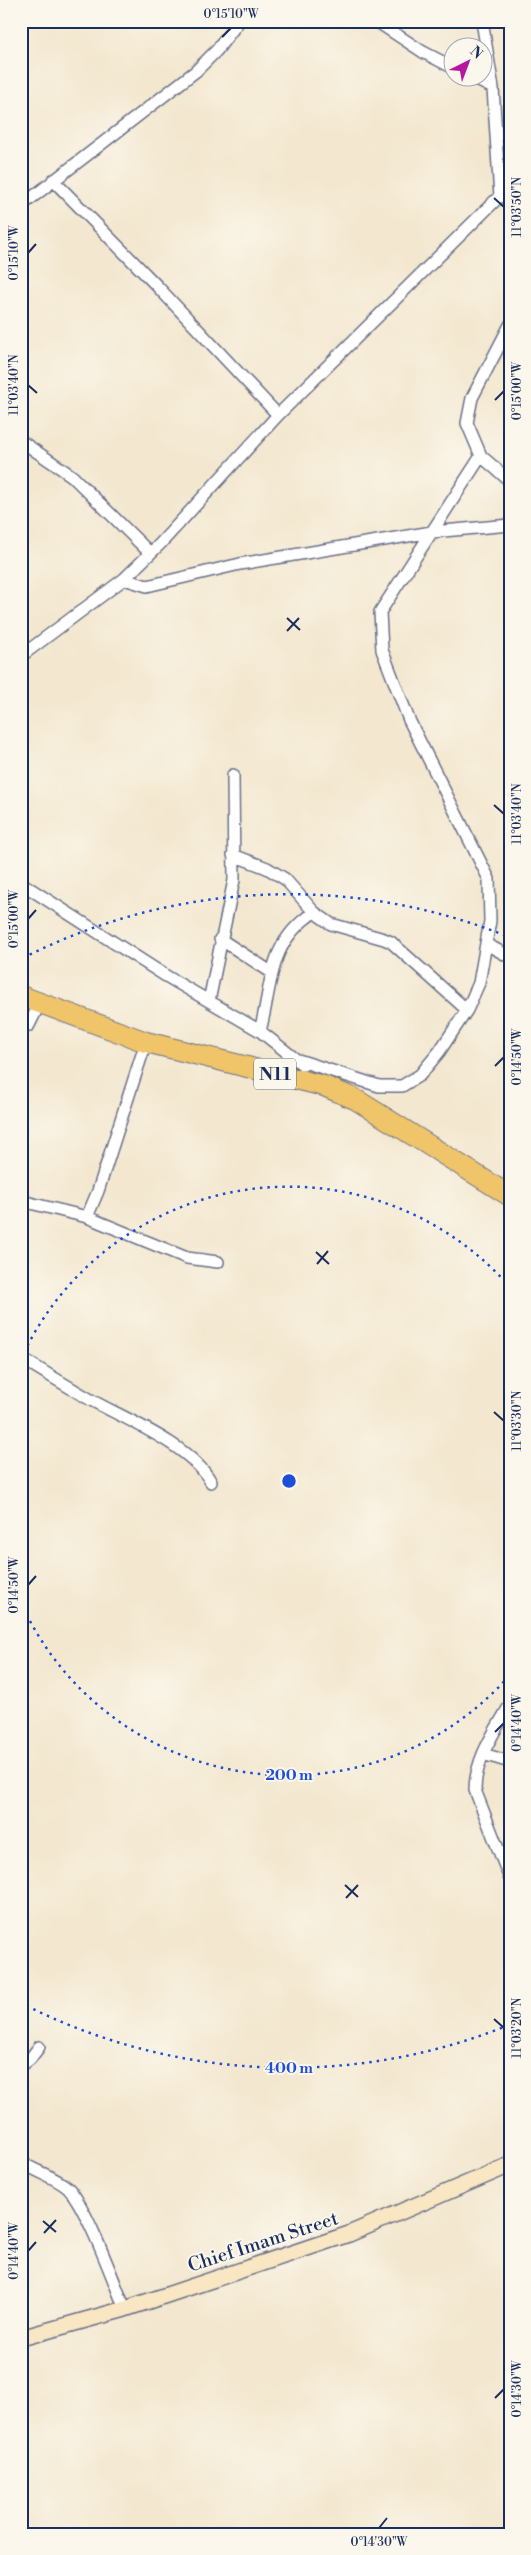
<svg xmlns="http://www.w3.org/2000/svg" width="531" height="2555" font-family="'Libre Bodoni',serif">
  <rect width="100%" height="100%" fill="#fbf7ec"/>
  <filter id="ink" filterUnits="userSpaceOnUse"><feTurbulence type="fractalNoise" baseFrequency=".02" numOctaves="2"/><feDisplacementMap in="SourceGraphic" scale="10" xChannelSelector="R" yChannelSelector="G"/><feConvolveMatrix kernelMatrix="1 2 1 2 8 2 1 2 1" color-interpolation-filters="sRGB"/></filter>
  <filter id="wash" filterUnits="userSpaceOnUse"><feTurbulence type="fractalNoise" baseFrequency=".0096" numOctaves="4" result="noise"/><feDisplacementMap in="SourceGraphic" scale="20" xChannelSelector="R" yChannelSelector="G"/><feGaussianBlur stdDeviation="1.12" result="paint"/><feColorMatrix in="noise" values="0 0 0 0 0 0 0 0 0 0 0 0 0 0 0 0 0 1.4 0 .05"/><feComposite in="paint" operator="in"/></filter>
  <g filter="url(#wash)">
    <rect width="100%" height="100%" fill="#f3e7cf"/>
  </g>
  <g filter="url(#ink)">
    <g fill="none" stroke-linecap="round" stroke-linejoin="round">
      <!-- street casing -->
      <g stroke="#676f86" stroke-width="14">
        <path id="street" d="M376 21 423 52 454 68
          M482 21 493 88 500 197
          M473 78 493 88
          M53 180 158 287 278 415
          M21 206 196 71 217 50 239 21
          M510 325 472 398 467 423 481 456 510 481
          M21 441 72 476 150 553
          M124 579 147 586 240 564 432 532 510 525
          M21 656 124 579 161 543 278 415 510 186
          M233 855 267 868 285 879 314 912 331 924 384 939 391 942 467 1010
          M21 883 166 976 260 1031 303 1065
          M220 939 271 972
          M486 944 510 957
          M209 1001 234 880 233 775
          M21 1026 29 1025 40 1003
          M260 1031C273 982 267 944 314 912
          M298 1060 379 1086H402L420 1075 439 1052 467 1010 479 983 490 921 489 879 409 720 382 650 380 612 481 456
          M21 1203 26 1202 87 1217 187 1258 218 1262
          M87 1217 98 1191 146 1042
          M21 1358C44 1372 67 1386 91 1400 127 1420 190 1445 211 1482
          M510 1705C495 1731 475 1759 475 1790L510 1879
          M483 1754 510 1762
          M21 2066 30 2059 39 2047
          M21 2162C36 2172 54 2176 68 2188 86 2206 114 2282 125 2309"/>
      </g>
      <!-- secondary casing -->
      <g stroke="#676f86" stroke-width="18">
        <path id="secondary" d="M21 2338 125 2309 349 2234 510 2165"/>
      </g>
      <!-- highway casing -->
      <g stroke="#676f86" stroke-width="22">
        <path id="highway" d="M21 996 146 1042 324 1086 355 1099 510 1196"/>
      </g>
      <!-- street -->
      <use href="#street" stroke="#fff" stroke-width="11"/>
      <!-- secondary -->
      <use href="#secondary" stroke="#f9e7c3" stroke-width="15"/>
      <!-- highway -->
      <use href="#highway" stroke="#f0c469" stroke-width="20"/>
    </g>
  </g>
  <!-- ticks -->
  <path fill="none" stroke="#1b2f5e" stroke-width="2" d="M222 37 231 28M494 198 504 207M28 253 36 244M28 385 37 393M495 400 504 391M287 618 300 630M287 631 299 618M494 805 504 814M28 919 36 910M495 1066 504 1057M316 1252 329 1264M317 1264 328 1251M494 1412 504 1421M28 1585 36 1576M495 1732 504 1723M345 1885 358 1897M346 1898 358 1885M494 2019 504 2028M43 2221 56 2232M44 2233 56 2220M28 2251 36 2242M495 2398 504 2389M379 2528 387 2518"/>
  <!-- distance rings -->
  <g fill="none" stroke="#1d4ed8" stroke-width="2.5" stroke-dasharray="2.5 5">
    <path d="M509 1676A294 294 0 0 1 21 1603M21 1359A294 294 0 0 1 509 1286"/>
    <path d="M509 2025A587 587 0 0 1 23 2004M23 958A587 587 0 0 1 509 937"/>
  </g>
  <g text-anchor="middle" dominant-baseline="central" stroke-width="4" stroke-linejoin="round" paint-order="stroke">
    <!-- shield labels -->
    <rect fill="#fbf7ec" stroke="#5e6b89" stroke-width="1" x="254" y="1058.5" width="42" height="31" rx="4"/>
    <g font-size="18" font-weight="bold" fill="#1b2f5e">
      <text x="275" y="1074">N11</text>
    </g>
    <!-- street labels -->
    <g font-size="19" fill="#1b2f5e" stroke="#fbf7ec">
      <text transform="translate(263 2242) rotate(-18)">Chief Imam Street</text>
    </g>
  </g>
  <circle cx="289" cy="1481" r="8" fill="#1d4ed8" stroke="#fbf7ec" stroke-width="2.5"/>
  <g font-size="15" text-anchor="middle" font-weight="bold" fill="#1d4ed8" stroke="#fbf7ec" stroke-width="4" stroke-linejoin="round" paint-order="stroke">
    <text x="289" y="1780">200 m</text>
    <text x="289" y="2073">400 m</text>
  </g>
  <!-- margin -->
  <rect width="531" height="2555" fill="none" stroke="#fbf7ec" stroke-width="55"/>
  <!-- north arrow -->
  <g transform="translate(468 62) rotate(42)"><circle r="24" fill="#fbf7ec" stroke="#a1a7b3"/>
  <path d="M0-4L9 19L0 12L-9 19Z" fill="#b5179e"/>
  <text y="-8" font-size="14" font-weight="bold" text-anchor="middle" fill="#1b2f5e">N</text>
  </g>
  <rect x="28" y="28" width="476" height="2500" fill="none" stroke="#1b2f5e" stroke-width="2"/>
  <g font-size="12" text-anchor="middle" fill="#1b2f5e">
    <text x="231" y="18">0°15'10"W</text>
    <text transform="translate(517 207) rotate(-90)" y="4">11°03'50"N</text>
    <text transform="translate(14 253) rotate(-90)" y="4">0°15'10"W</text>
    <text transform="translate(14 385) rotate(-90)" y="4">11°03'40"N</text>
    <text transform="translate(517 391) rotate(-90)" y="4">0°15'00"W</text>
    <text transform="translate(517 814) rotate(-90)" y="4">11°03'40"N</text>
    <text transform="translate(14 919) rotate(-90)" y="4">0°15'00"W</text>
    <text transform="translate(517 1057) rotate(-90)" y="4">0°14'50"W</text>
    <text transform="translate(517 1421) rotate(-90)" y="4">11°03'30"N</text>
    <text transform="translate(14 1585) rotate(-90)" y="4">0°14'50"W</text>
    <text transform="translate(517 1723) rotate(-90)" y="4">0°14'40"W</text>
    <text transform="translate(517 2028) rotate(-90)" y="4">11°03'20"N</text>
    <text transform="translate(14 2251) rotate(-90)" y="4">0°14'40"W</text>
    <text transform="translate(517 2389) rotate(-90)" y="4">0°14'30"W</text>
    <text x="379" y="2546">0°14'30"W</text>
  </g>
</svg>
